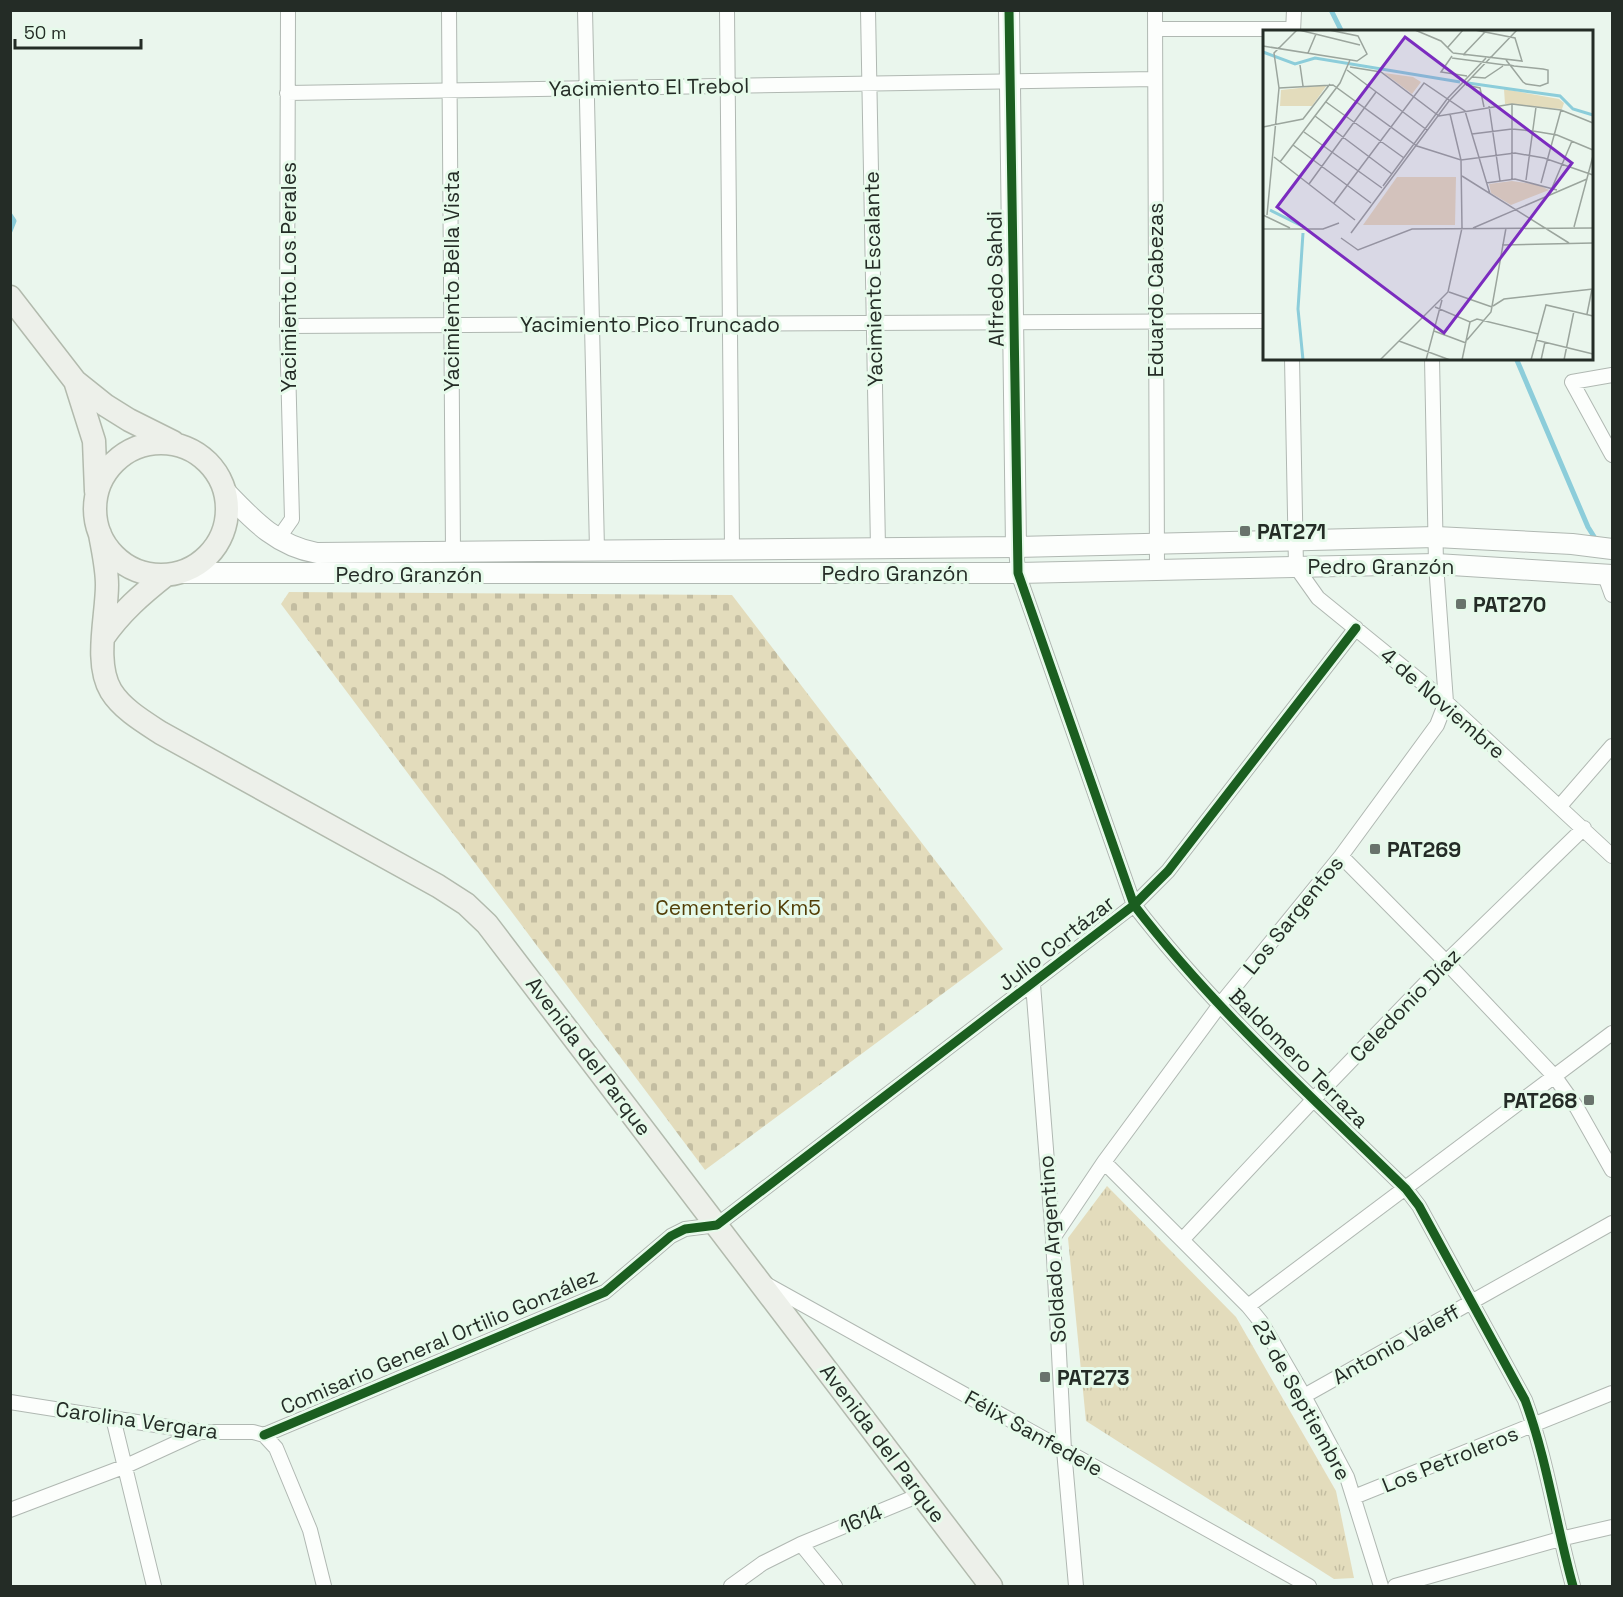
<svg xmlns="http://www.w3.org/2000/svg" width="1623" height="1597" font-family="'Space Grotesk',sans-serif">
  <defs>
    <pattern id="cemetery-stones" width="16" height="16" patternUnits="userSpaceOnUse" patternTransform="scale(1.5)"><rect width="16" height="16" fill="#e3dcbc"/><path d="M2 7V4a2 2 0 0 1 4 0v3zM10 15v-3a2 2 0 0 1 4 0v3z" fill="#c3bda1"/></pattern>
    <pattern id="park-tufts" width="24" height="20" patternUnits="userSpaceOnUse" patternTransform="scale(1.5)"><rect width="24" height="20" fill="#e3dcbc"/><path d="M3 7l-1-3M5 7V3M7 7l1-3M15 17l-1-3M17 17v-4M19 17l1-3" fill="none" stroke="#c3bda1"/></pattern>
  </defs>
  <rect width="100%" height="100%" fill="#eaf6ed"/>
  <!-- cemetery -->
  <path fill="url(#cemetery-stones)" d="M289 592 732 595 1003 949 705 1170 281 604Z"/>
  <!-- park -->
  <path fill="url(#park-tufts)" d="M1107 1186 1236 1317 1336 1491 1354 1578 1334 1579 1086 1421 1068 1238Z"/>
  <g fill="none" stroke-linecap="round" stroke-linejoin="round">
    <!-- stream -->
    <path stroke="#8ccdda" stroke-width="5" d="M1331 10 1342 32
      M10 215 14 221 10 231
      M1516 358 1588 527 1598 543"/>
    <!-- street casing -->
    <g stroke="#b0b8b2" stroke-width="16">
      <path id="street" d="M449 10 453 552
        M585 10 597 550
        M727 10 732 549
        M868 10 878 548
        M1155 10 1157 570
        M1155 29H1293
        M1293 32 1294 10
        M287 93 1155 79
        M287 326 1264 321
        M1292 358 1296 567 1318 598 1446 702 1612 856
        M1612 375 1572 382 1612 455
        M278 539 292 519 287 326 288 10
        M1016 547 1018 573 1134 905C1214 1009 1312 1097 1406 1189L1419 1206 1525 1400C1547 1459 1556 1525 1573 1586
        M1604 573 1612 595
        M1560 806 1612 746
        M1341 856 1446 962 1555 1077 1577 1108 1612 1170
        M1033 984 1053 1238 1064 1450 1076 1586
        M1104 1162 1248 1306 1261 1322 1304 1396 1347 1477 1381 1586
        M1053 1238 1104 1162 1219 1006 1341 856 1437 725 1446 702 1436 564 1432 358
        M1182 1240 1314 1099 1446 962 1584 828
        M766 1284 1309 1586
        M1248 1306 1612 1033
        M1304 1396 1612 1223
        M10 1402 200 1432H253L264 1435
        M113 1418 154 1586
        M264 1435 605 1292 671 1236 685 1229 717 1225 1134 905 1168 871 1356 628
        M264 1435 276 1448 310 1530 324 1586
        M1354 1497 1612 1393
        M10 1510 126 1466 200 1432
        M801 1544 835 1586
        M731 1586 763 1563 801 1544 922 1494
        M1395 1586 1560 1539 1612 1527"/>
    </g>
    <!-- secondary casing -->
    <g stroke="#b0b8b2" stroke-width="22">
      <path id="secondary" d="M1009 10 1016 547
        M224 490C252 519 276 546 317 553L1016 547 1436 537 1572 544 1612 549
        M178 573H1018L1436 564 1612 575"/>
    </g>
    <!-- primary casing -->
    <g stroke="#b2baad" stroke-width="25">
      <path id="primary" d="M10 297 75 381 105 405 129 420 173 442
        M75 381 94 441 96 491
        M95 509a66 66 0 1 1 132 0a66 66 0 1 1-132 0Z
        M100 534C103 551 107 568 107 585 107 616 94 663 111 691 122 709 144 722 161 733L438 886 466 904 487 924 991 1586
        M103 638C121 612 142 594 166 575"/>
    </g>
    <!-- street -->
    <use href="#street" stroke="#fcfefc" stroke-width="14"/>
    <!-- secondary -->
    <use href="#secondary" stroke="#fcfefc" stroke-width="20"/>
    <!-- primary -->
    <use href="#primary" stroke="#edf0ea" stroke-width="22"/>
    <!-- cycleway casing -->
    <g stroke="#e6faea" stroke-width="13">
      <path id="cycleway" d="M1009 10 1018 573 1134 905C1214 1009 1312 1097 1406 1189L1419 1206 1525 1400C1547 1459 1556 1525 1573 1586
        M264 1435 605 1292 671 1236 685 1229 717 1225 1134 905 1168 871 1356 628"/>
    </g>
    <!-- cycleway -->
    <use href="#cycleway" stroke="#1b5e20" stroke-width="9"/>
  </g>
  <!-- markers -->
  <g fill="#69736c" stroke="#e6faea" stroke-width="2">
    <rect x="1239" y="525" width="12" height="12" rx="3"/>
    <rect x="1455" y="598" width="12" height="12" rx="3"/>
    <rect x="1369" y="843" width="12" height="12" rx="3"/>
    <rect x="1583" y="1094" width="12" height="12" rx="3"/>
    <rect x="1039" y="1371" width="12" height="12" rx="3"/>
  </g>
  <g text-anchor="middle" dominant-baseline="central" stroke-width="6" stroke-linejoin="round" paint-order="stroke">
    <!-- street labels -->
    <g font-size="21" fill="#242c26" stroke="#e6faea">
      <text transform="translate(649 87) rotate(-1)">Yacimiento El Trebol</text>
      <text transform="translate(288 277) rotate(-90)">Yacimiento Los Perales</text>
      <text transform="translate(873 279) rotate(-91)">Yacimiento Escalante</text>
      <text transform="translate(995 279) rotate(-91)">Alfredo Sahdi</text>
      <text transform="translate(451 281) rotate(-90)">Yacimiento Bella Vista</text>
      <text transform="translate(1155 290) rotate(-90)">Eduardo Cabezas</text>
      <text x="650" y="324">Yacimiento Pico Truncado</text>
      <text x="1381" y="566">Pedro Granzón</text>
      <text x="895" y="573">Pedro Granzón</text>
      <text x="409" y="574">Pedro Granzón</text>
      <text transform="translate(1443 703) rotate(41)">4 de Noviembre</text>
      <text transform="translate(1293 915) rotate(-51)">Los Sargentos</text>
      <text transform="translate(1056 943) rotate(-38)">Julio Cortázar</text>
      <text transform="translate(1405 1005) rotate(-46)">Celedonio Díaz</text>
      <text transform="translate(589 1056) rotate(53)">Avenida del Parque</text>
      <text transform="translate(1299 1058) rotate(45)">Baldomero Terraza</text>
      <text transform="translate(1052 1249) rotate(-94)">Soldado Argentino</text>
      <text transform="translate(439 1341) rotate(-23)">Comisario General Ortilio González</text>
      <text transform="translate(1396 1344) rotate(-29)">Antonio Valeff</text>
      <text transform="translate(1302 1400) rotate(61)">23 de Septiembre</text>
      <text transform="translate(137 1420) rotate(8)">Carolina Vergara</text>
      <text transform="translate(1034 1433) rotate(29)">Félix Sanfedele</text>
      <text transform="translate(883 1443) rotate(53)">Avenida del Parque</text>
      <text transform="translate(1450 1459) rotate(-22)">Los Petroleros</text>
      <text transform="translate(861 1519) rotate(-23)">1614</text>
    </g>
    <!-- poi labels -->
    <g font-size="21" font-weight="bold" fill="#242c26" stroke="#e6faea" text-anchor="start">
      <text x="1257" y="531">PAT271</text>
      <text x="1473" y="604">PAT270</text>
      <text x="1387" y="849">PAT269</text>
      <text x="1577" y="1100" text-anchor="end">PAT268</text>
      <text x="1057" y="1377">PAT273</text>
    </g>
    <!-- park labels -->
    <g font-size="21" fill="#523e07" stroke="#e6faea">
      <text x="738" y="907">Cementerio Km5</text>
    </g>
  </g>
  <!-- overview -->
  <g transform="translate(1263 30)">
    <rect width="330" height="330" fill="#eaf6ed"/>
    <path d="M134 147H193L192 195H100Z" fill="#e3dcbc"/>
    <path d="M121 43 150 47 158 52 149 64ZM64 55 49 76H17L18 60ZM241 59 296 69 301 73 299 79 242 74ZM249 151 276 155 286 160 248 175 228 163 226 154Z" fill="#e3dcbc"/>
    <path fill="none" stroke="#8ccdda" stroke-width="3" d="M0 22 32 34 52 28 197 52M205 53 297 66 310 79 330 85M7 180 39 196M40 203 35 279 40 330"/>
    <path fill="none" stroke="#9ba59d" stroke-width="1.5" d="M36 0 97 15M152 0 178 11 190 23M0 16 94 31 104 24 95 6 66 0M185 17 200 0M45 23 53 4M190 23 259 31 252 8 212 0M200 25 222 2M189 26 178 42 204 46M189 28 242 35H247L251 36 280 39 285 40V53L277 56 263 54 260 52 247 35 243 30M37 35 40 56M87 37 118 42 176 86 249 74 298 80 330 93M84 40 164 100M209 47 222 48 240 36M203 55 217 58 221 77M16 58 70 55 154 116 198 130 252 123 281 128 330 145M63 72 141 128M226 76 237 151M52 86 129 144M0 97 40 89 67 54M41 102 119 158M209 104 249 99 270 101 294 105 330 120M30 115 108 173M11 127 92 190M17 132 77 53 87 30M199 146 306 213M249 149V74M263 150 273 77M223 153 252 149 294 160M278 153 298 80M46 154 113 62M120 156 184 69 223 28M289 158 309 111M71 173 161 53 202 81 227 164M0 185 27 198M4 185 16 58 11 23 34 0M311 197 330 126M210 198 324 149M0 199H60L76 193M88 203 186 71 254 0M78 208 95 220 149 199 330 198M239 215 330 213M186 262 229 277M230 276 241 269 330 259M172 277 207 292 214 289 275 304M324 284 329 259M171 301 203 313M204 310 228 282 243 198M273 310 330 324M136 311 187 330M117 330 185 262 199 198 198 130 187 84M163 330 179 270M199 330 207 292M268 330 283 275 330 286M278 330 282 312M301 330 311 281"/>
    <path fill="#7b2cbf" fill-opacity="0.15" stroke="#7b2cbf" stroke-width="3" d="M142 7 309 133 181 303 14 177Z"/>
    <rect width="330" height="330" fill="none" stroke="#242c26" stroke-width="3"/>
  </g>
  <!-- border -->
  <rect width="1623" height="1597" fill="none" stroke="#242c26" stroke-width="24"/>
  <!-- scale -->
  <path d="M15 39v9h126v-9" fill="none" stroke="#242c26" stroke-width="3"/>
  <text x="24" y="39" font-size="18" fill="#242c26" stroke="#e6faea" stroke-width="4.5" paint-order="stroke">50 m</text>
</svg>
